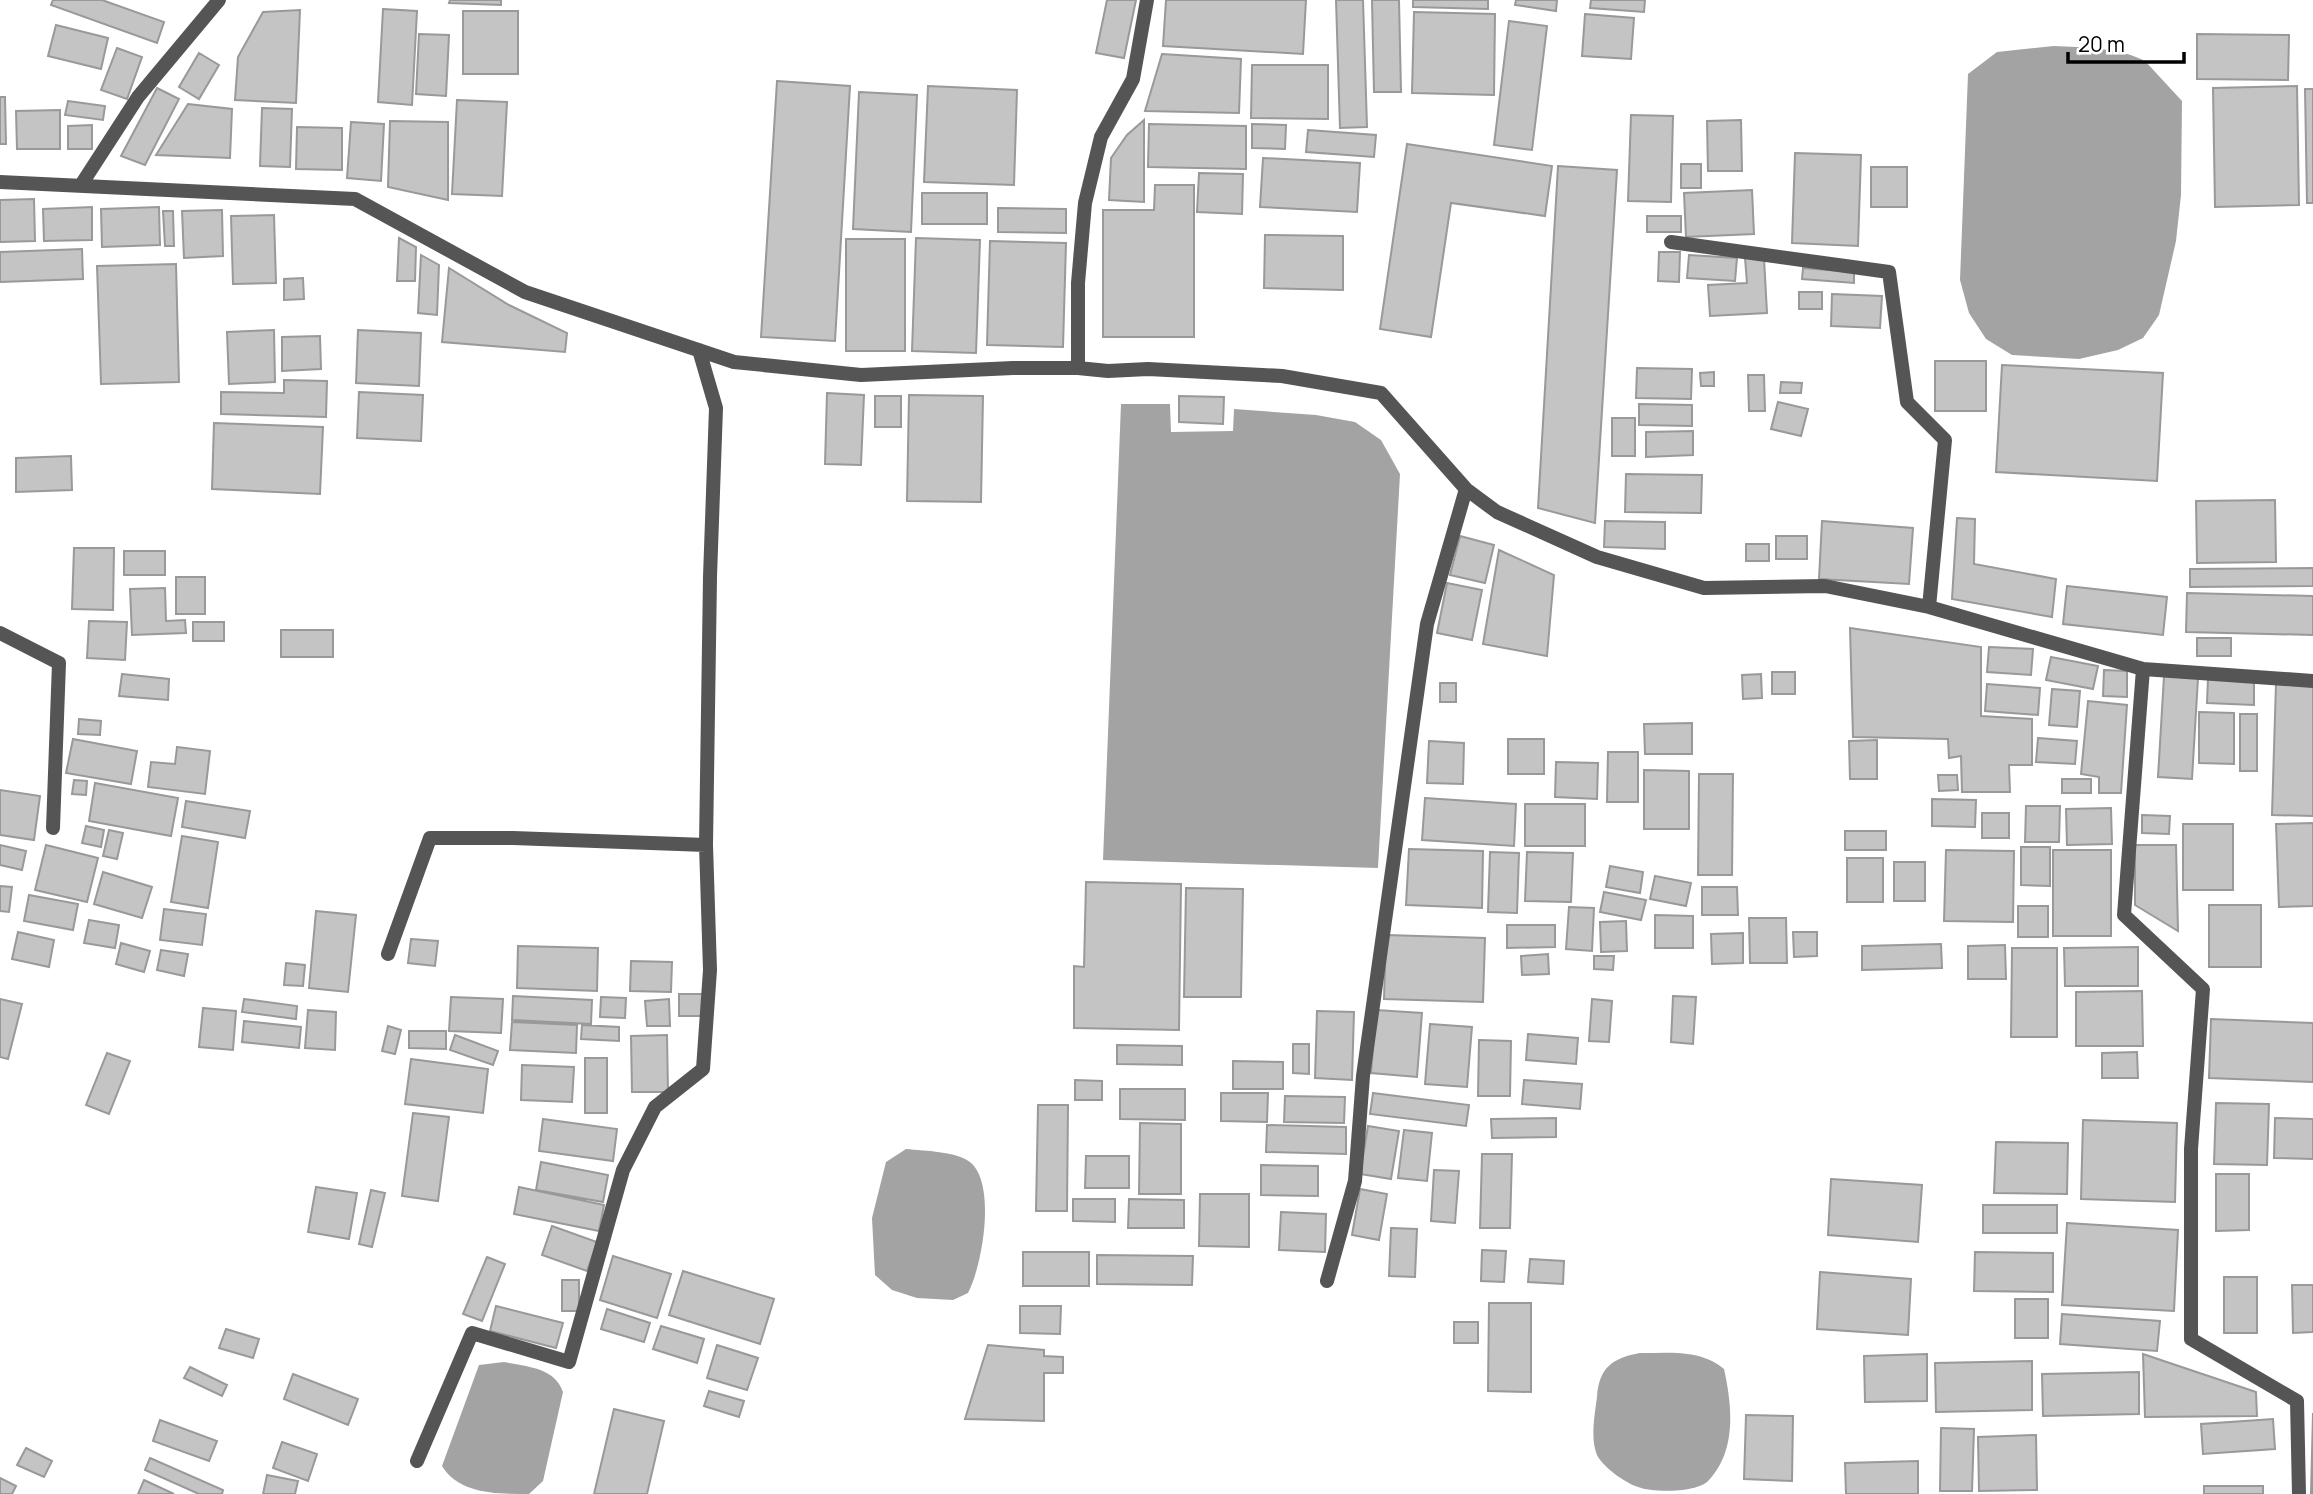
<svg xmlns="http://www.w3.org/2000/svg" width="2313" height="1494" font-family="Manrope,sans-serif">
  <rect width="100%" height="100%" fill="#fff"/>
  <!-- water -->
  <path fill="#a3a3a3" d="M2054 46C2082 47 2121 48 2145 61L2182 101 2181 195 2176 241 2159 315 2143 338 2118 350 2079 359 2012 355 1986 339 1969 313 1960 280 1968 74 1997 52Z
    M1121 404H1170L1171 432 1233 431 1234 409 1316 415 1355 422 1381 440 1400 474 1378 868 1103 860Z
    M906 1149C924 1151 963 1151 974 1166 995 1192 982 1266 968 1293L953 1300 917 1298 892 1290 875 1275 872 1218 886 1162Z
    M1640 1353C1669 1353 1701 1349 1724 1369 1732 1405 1737 1450 1709 1480 1698 1493 1653 1493 1638 1487 1625 1483 1602 1466 1597 1455 1590 1439 1595 1413 1597 1397 1599 1367 1613 1358 1640 1353Z
    M504 1362C527 1367 554 1367 563 1392L543 1481 529 1494C496 1494 459 1494 442 1466L479 1365Z"/>
  <!-- building -->
  <path fill="#c4c4c4" stroke="#999" stroke-width="2" d="M53 0H102L164 22 157 43 51 5Z
    M450 0H501V5L449 3Z
    M1107 0H1136L1124 58 1096 53Z
    M1166 0H1306L1303 54 1163 46Z
    M1336 0H1363L1367 127 1340 128Z
    M1372 0H1399L1401 92H1374Z
    M1413 0H1488V9L1413 7Z
    M1516 0H1557L1556 11 1515 5Z
    M1591 0H1645L1644 12 1590 8Z
    M383 9 417 11 412 105 378 102Z
    M300 10 296 103 235 100 238 57 263 12Z
    M463 11H518V74H463Z
    M1414 12 1495 14 1494 95 1412 93Z
    M1585 14 1634 18 1631 59 1582 56Z
    M1509 21 1547 26 1532 150 1494 145Z
    M56 25 108 38 101 69 48 56Z
    M419 34 449 35 446 96 416 94Z
    M2197 34 2289 35 2288 80 2197 79Z
    M117 48 142 57 127 99 101 90Z
    M199 53 219 65 199 99 179 87Z
    M1162 54 1241 59 1239 113 1145 111Z
    M1252 65H1328V119L1251 118Z
    M777 81 850 86 835 341 761 337Z
    M928 86 1017 90 1014 185 924 182Z
    M2297 86 2299 205 2215 207 2213 88Z
    M157 88 179 99 145 165 121 156Z
    M2305 89H2313V203H2307Z
    M859 92 917 95 911 232 853 229Z
    M0 97H5L6 144H0Z
    M457 100 507 102 502 196 452 194Z
    M68 101 105 106 103 120 65 115Z
    M188 104 232 109 230 158 156 155Z
    M262 108 292 109 290 167 260 166Z
    M60 110V149H17L16 111Z
    M1631 115 1673 116 1671 202 1628 201Z
    M1144 120V202L1109 200 1111 158 1127 135Z
    M1741 120 1742 171H1708L1707 121Z
    M390 121 448 122V200L388 187Z
    M351 122 384 124 381 181 347 178Z
    M1149 124 1246 126V169L1148 167Z
    M1252 124 1286 125 1285 149 1252 148Z
    M92 125V149H68V126Z
    M297 127 342 128V170L296 169Z
    M1308 130 1376 135 1374 157 1306 152Z
    M1407 144 1552 166 1545 216 1451 203 1431 337 1380 329Z
    M1795 153 1861 155 1858 246 1792 243Z
    M1263 158 1360 163 1357 212 1260 207Z
    M1681 164H1701V188H1681Z
    M1558 166 1617 170 1595 523 1538 508Z
    M1871 167H1907V207H1871Z
    M1199 173 1243 174 1242 214 1197 212Z
    M1155 185H1194V337H1103V210H1154Z
    M1752 190 1754 234 1686 237 1684 193Z
    M922 193H987V224H922Z
    M34 199 35 241 0 242V200Z
    M92 207V240L44 241 43 209Z
    M159 207 160 245 102 247 101 209Z
    M998 208 1066 209V233L998 232Z
    M222 210 223 256 184 258 182 211Z
    M163 211H173L174 246H165Z
    M274 215 276 283 233 284 231 216Z
    M1647 216H1681V232H1647Z
    M1265 235 1343 236V290L1264 288Z
    M399 238 416 247 415 281H397Z
    M916 238 980 240 976 353 912 351Z
    M846 239H905V351H846Z
    M990 241 1066 243 1063 347 987 345Z
    M82 249 83 279 0 282V252Z
    M1659 252H1680L1679 282 1658 281Z
    M421 255 439 265 437 315 418 313Z
    M1689 255 1737 258 1735 281 1687 278Z
    M1745 258H1764L1767 313 1710 316 1708 285 1747 283Z
    M176 264 179 382 101 384 97 266Z
    M449 268 509 305 567 333 565 352 442 342Z
    M1803 268 1854 272V283L1802 279Z
    M303 278 304 299 284 300V279Z
    M1799 292H1822V309H1799Z
    M1832 294 1882 296 1880 328 1831 326Z
    M274 330 275 382 229 384 227 332Z
    M358 330 421 333 419 386 356 383Z
    M320 336 321 369 282 371V337Z
    M1935 361H1986V411H1935Z
    M2002 365 2163 373 2157 481 1996 472Z
    M1637 368 1692 369 1691 399 1636 398Z
    M1714 372V386H1701L1700 373Z
    M1748 375H1764L1765 411H1749Z
    M284 380 327 381 326 417 221 414V392L284 393Z
    M1781 382 1802 383 1801 393H1780Z
    M359 392 423 395 421 441 357 438Z
    M827 393 864 395 861 465 825 464Z
    M909 395 983 396 981 502 907 501Z
    M875 396H901V427H875Z
    M1179 396 1224 397 1223 424 1179 422Z
    M1778 402 1808 409 1801 436 1771 429Z
    M1639 404 1692 405V426L1639 425Z
    M1612 418H1635V456H1612Z
    M214 423 323 427 320 494 212 489Z
    M1693 431V455L1646 457V432Z
    M71 456 72 490 16 492V458Z
    M1626 474 1702 475 1701 513 1625 512Z
    M2275 500 2276 562 2197 563 2196 501Z
    M1957 518 1975 519 1974 564 2056 579 2052 617 1952 599Z
    M1605 521 1665 522V549L1604 547Z
    M1822 521 1913 528 1909 584 1819 579Z
    M1460 536 1494 545 1485 583 1450 575Z
    M1776 536H1807V559H1776Z
    M1746 544H1769V561H1746Z
    M74 548H114L113 610 72 609Z
    M1499 550 1554 575 1547 656 1483 644Z
    M124 551H165V575H124Z
    M2313 568V586L2190 587V569Z
    M176 577H205V614H176Z
    M1447 583 1482 590 1472 640 1437 633Z
    M2067 586 2167 597 2163 635 2063 624Z
    M165 588 166 621 185 620 186 633 132 635 130 589Z
    M2187 593 2313 596V635L2186 632Z
    M89 621 127 622 125 660 87 658Z
    M193 622H224V641H193Z
    M1850 628 1981 647V716L2032 719V765H2009L2010 792H1962L1961 756 1949 758 1948 739 1853 737Z
    M281 630H333V657H281Z
    M2197 638H2231V656H2197Z
    M1989 647 2033 649 2031 675 1987 672Z
    M2051 657 2098 666 2093 689 2046 680Z
    M2104 670 2127 671V697L2103 696Z
    M1772 672H1795V694H1772Z
    M122 674 169 679 168 700 119 696Z
    M1761 674 1762 698 1743 699 1742 675Z
    M2164 676 2198 678 2192 779 2158 777Z
    M2208 679 2254 681V705L2207 703Z
    M1440 683H1456V702H1440Z
    M2276 683 2313 685V816L2272 815Z
    M1987 684 2040 688 2038 715 1985 711Z
    M2052 689 2080 691 2077 727 2049 725Z
    M2088 701 2127 705 2121 793H2099V777L2081 774Z
    M2199 712 2234 713V764L2199 763Z
    M2240 714H2257V771H2240Z
    M79 719 101 721 100 735 78 734Z
    M1692 723V754H1645L1644 724Z
    M2038 738 2077 741 2075 764 2036 762Z
    M73 739 137 751 131 784 66 773Z
    M1508 739H1544V774H1508Z
    M1877 740V779H1850L1849 741Z
    M1429 741 1464 743 1463 784 1427 783Z
    M177 747 210 751 205 794 148 787 151 762 175 764Z
    M1608 752H1638V802H1607Z
    M1556 762 1598 763 1597 799 1555 797Z
    M1644 770 1689 771V829H1644Z
    M1699 774H1733L1732 875H1698Z
    M1938 775H1957L1958 790 1939 791Z
    M2062 779H2091V793H2062Z
    M74 780 87 781 86 795 72 794Z
    M95 783 178 798 171 836 89 821Z
    M0 790 40 796 34 840 0 835Z
    M1425 798 1516 804 1514 846 1422 840Z
    M1932 799 1976 800 1975 827 1932 826Z
    M186 801 250 811 245 838 182 827Z
    M1525 804H1585V846H1525Z
    M2026 806H2060L2059 842H2025Z
    M2111 808 2112 844 2067 845 2066 809Z
    M1982 813H2009V838H1982Z
    M2142 815 2170 816 2169 834 2142 833Z
    M2313 823V906L2279 907 2276 824Z
    M2183 824H2233V890H2183Z
    M86 826 104 830 101 847 82 843Z
    M109 830 123 833 117 859 103 856Z
    M1845 831H1886V850H1845Z
    M182 836 218 842 208 908 171 902Z
    M0 845 26 851 22 870 0 865Z
    M46 845 98 858 87 902 35 890Z
    M2135 845H2176L2178 931 2135 905Z
    M2021 847H2050V886L2021 885Z
    M1409 849 1483 851 1482 908 1406 905Z
    M1946 850 2014 851 2013 922 1944 921Z
    M2053 850H2111V936H2053Z
    M1490 852 1519 853 1517 913 1488 912Z
    M1527 852 1573 853 1571 902 1525 901Z
    M1847 858H1883V902H1847Z
    M1894 862H1925V901H1894Z
    M1610 866 1643 872 1640 893 1606 887Z
    M103 872 152 887 142 918 94 904Z
    M1655 876 1691 883 1686 906 1650 899Z
    M1086 882 1181 884 1179 1030 1074 1028V966L1084 967Z
    M0 886 12 887 9 912 0 911Z
    M1702 887H1737L1738 915H1702Z
    M1186 888 1243 889 1241 997H1184Z
    M1604 892 1646 900 1641 920 1600 912Z
    M29 895 78 904 73 930 24 921Z
    M2209 905H2261V967H2209Z
    M2018 906H2048V937H2018Z
    M1569 907 1594 908 1592 951 1566 949Z
    M164 909 206 914 202 945 160 940Z
    M316 911 356 915 348 992 309 988Z
    M1655 915 1693 916V948H1655Z
    M1749 918H1786L1787 963H1750Z
    M89 920 119 925 115 948 84 943Z
    M1626 921 1627 951 1601 952 1600 922Z
    M1507 925H1555V947L1507 948Z
    M18 932 54 940 49 967 12 959Z
    M1793 932H1817V956L1794 957Z
    M1743 933V963L1712 964 1711 934Z
    M1386 935 1485 938 1483 1002 1384 999Z
    M411 939 438 941 435 966 408 963Z
    M121 943 150 951 144 972 116 964Z
    M1941 944 1942 968 1862 970V946Z
    M2005 945 2006 979H1968V946Z
    M518 946 598 948 597 991 517 988Z
    M2138 947V986H2065L2064 948Z
    M2012 948H2057V1037H2011Z
    M161 950 188 954 184 976 157 970Z
    M1548 954 1549 974 1522 975 1521 956Z
    M1594 956H1614L1613 970 1594 969Z
    M631 961 672 962 671 992 630 991Z
    M286 963 305 965 303 986 284 985Z
    M2142 991 2143 1046H2076V992Z
    M679 994H703V1016H679Z
    M513 996 592 1000 591 1024 512 1020Z
    M1673 996 1696 997 1693 1044 1671 1042Z
    M451 997 503 999 501 1033 449 1031Z
    M601 997 626 998 625 1018 600 1017Z
    M0 999 22 1004 8 1059 0 1057Z
    M244 999 297 1006 296 1019 242 1012Z
    M669 999 670 1026H647L645 1001Z
    M1592 999 1612 1001 1609 1042 1589 1041Z
    M203 1008 236 1011 233 1050 199 1047Z
    M308 1010 336 1012 335 1050 305 1048Z
    M1376 1010 1422 1013 1417 1077 1371 1073Z
    M1317 1011 1354 1012 1352 1080 1315 1078Z
    M2211 1019 2313 1023V1082L2209 1078Z
    M244 1021 301 1027 299 1048 242 1042Z
    M512 1022 577 1025 576 1053 510 1050Z
    M1430 1024 1472 1027 1467 1087 1425 1084Z
    M582 1025 619 1027V1041L581 1039Z
    M388 1026 401 1030 395 1054 382 1051Z
    M409 1031H446V1049L409 1048Z
    M1528 1034 1578 1038 1576 1064 1526 1060Z
    M455 1035 498 1051 493 1065 450 1050Z
    M667 1035 668 1092H632L631 1036Z
    M1479 1040 1511 1041 1510 1096H1478Z
    M1293 1044H1309V1074L1293 1073Z
    M1117 1045 1182 1046V1065L1117 1064Z
    M2137 1052 2138 1078H2102V1053Z
    M107 1053 130 1061 109 1114 86 1105Z
    M585 1058H607V1113H585Z
    M411 1059 488 1069 483 1113 405 1104Z
    M1233 1061 1283 1062V1089H1233Z
    M522 1065 574 1067 572 1102 521 1100Z
    M1075 1080 1102 1081V1100H1075Z
    M1524 1080 1582 1084 1580 1109 1522 1104Z
    M1120 1089H1185V1120L1120 1119Z
    M1221 1093H1268L1267 1122 1221 1121Z
    M1373 1093 1469 1105 1466 1126 1370 1114Z
    M1285 1096 1345 1097 1344 1123 1284 1122Z
    M2216 1103 2269 1104 2267 1165 2214 1164Z
    M1038 1105H1068L1067 1211H1036Z
    M413 1113 449 1117 438 1201 402 1196Z
    M1556 1118V1137L1492 1138 1491 1119Z
    M2275 1118 2313 1119V1159L2274 1158Z
    M543 1119 617 1129 613 1161 539 1151Z
    M2083 1120 2177 1123 2175 1202 2081 1199Z
    M1140 1123 1181 1124V1194H1139Z
    M1267 1125 1346 1127V1154L1266 1152Z
    M1368 1126 1399 1131 1391 1179 1360 1174Z
    M1404 1130 1432 1133 1427 1181 1398 1178Z
    M1996 1142 2068 1143 2067 1194 1994 1193Z
    M1482 1154H1512L1510 1228H1480Z
    M1086 1156H1129V1188H1085Z
    M541 1162 608 1175 603 1202 536 1190Z
    M1261 1165 1318 1166V1196L1261 1195Z
    M1434 1170 1459 1171 1455 1223 1431 1221Z
    M2216 1174H2249V1230L2216 1231Z
    M1831 1179 1922 1185 1918 1242 1828 1235Z
    M316 1187 357 1193 349 1239 308 1232Z
    M519 1187 604 1205 599 1231 514 1214Z
    M1360 1189 1387 1194 1379 1240 1352 1235Z
    M371 1190 385 1193 372 1247 359 1244Z
    M1200 1194H1249V1247L1199 1246Z
    M1073 1199H1115V1222L1073 1221Z
    M1129 1199 1184 1200V1228H1128Z
    M1983 1205H2057V1233H1983Z
    M1281 1212 1326 1214 1325 1252 1279 1250Z
    M2067 1223 2178 1230 2174 1311 2062 1305Z
    M552 1226 597 1242 587 1271 542 1255Z
    M1391 1228 1417 1229 1415 1277 1389 1276Z
    M1482 1250 1506 1251 1504 1282 1481 1281Z
    M1023 1252H1089V1286H1023Z
    M1975 1252 2053 1253V1292L1974 1291Z
    M1097 1255 1193 1256 1192 1285 1097 1284Z
    M613 1256 671 1274 657 1318 600 1300Z
    M487 1257 505 1264 482 1321 463 1314Z
    M1530 1259 1564 1261 1563 1284 1528 1282Z
    M683 1271 774 1299 760 1344 669 1315Z
    M1820 1272 1911 1279 1908 1335 1817 1329Z
    M2224 1277H2257V1333H2224Z
    M562 1280H579V1311H562Z
    M2292 1285H2313V1332L2293 1333Z
    M2015 1299H2048V1338H2015Z
    M1489 1303H1531V1392L1488 1391Z
    M496 1306 563 1323 556 1348 490 1331Z
    M1020 1306H1061L1060 1334 1020 1333Z
    M607 1309 650 1323 644 1342 601 1329Z
    M2062 1314 2160 1321 2157 1351 2060 1344Z
    M1454 1322H1478V1343H1454Z
    M661 1326 704 1339 697 1363 653 1349Z
    M226 1329 259 1339 253 1358 219 1348Z
    M717 1345 758 1358 747 1390 707 1378Z
    M988 1345 1044 1350V1356L1063 1357V1373H1044V1421L965 1419Z
    M1927 1354V1401L1865 1402 1864 1356Z
    M2143 1354 2256 1392 2257 1416 2145 1417Z
    M2032 1361V1410L1936 1412 1935 1363Z
    M190 1367 227 1385 222 1396 184 1378Z
    M2139 1372V1414L2043 1416 2042 1374Z
    M293 1374 358 1399 348 1425 284 1399Z
    M709 1391 744 1401 739 1417 704 1406Z
    M614 1409 664 1421 647 1494H594Z
    M2313 1413V1494H2311Z
    M1746 1415 1793 1416 1792 1481 1744 1479Z
    M2273 1419 2275 1449 2203 1454 2201 1424Z
    M160 1420 217 1441 209 1461 153 1441Z
    M1941 1428 1974 1429 1972 1491H1940Z
    M2036 1435 2037 1490 1979 1491 1978 1437Z
    M282 1442 317 1454 308 1481 273 1468Z
    M26 1448 52 1461 44 1477 17 1465Z
    M150 1458 223 1490 222 1494H199L145 1470Z
    M1918 1461V1494H1846L1845 1463Z
    M267 1475 298 1481 295 1494H263Z
    M0 1478 16 1486 12 1494H0Z
    M144 1480 174 1494H138Z
    M2204 1486H2263V1494H2204Z"/>
  <g fill="none" stroke-linecap="round" stroke-linejoin="round">
    <!-- minor -->
    <path stroke="#555" stroke-width="14" d="M0 182 355 199 525 292 734 362 861 375 1013 368H1078L1108 371 1148 369 1282 376 1381 393 1466 489 1497 512 1597 557 1704 588 1825 586 1929 607
      M81 185 138 97 219 0
      M1671 242 1889 272 1907 402 1945 440 1929 607 2143 669 2313 681
      M1078 368V283L1085 203 1101 137 1133 79 1147 0
      M0 633 59 663 53 828
      M2143 669 2124 915 2203 989 2191 1149V1339L2297 1401 2299 1494
      M388 954 430 838H513L706 845
      M1327 1281 1355 1181 1363 1076 1427 624 1466 489
      M417 1461 472 1333 569 1362 623 1170 655 1107 703 1069 710 970 706 845 710 577 716 408 699 350"/>
  </g>
  <!-- scale -->
  <path d="M2068 52v10h116v-10" fill="none" stroke="#000000" stroke-width="3.5"/>
  <text x="2078" y="52" font-size="21" fill="#000000" stroke="#ffffff" stroke-width="5" paint-order="stroke">20 m</text>
</svg>
